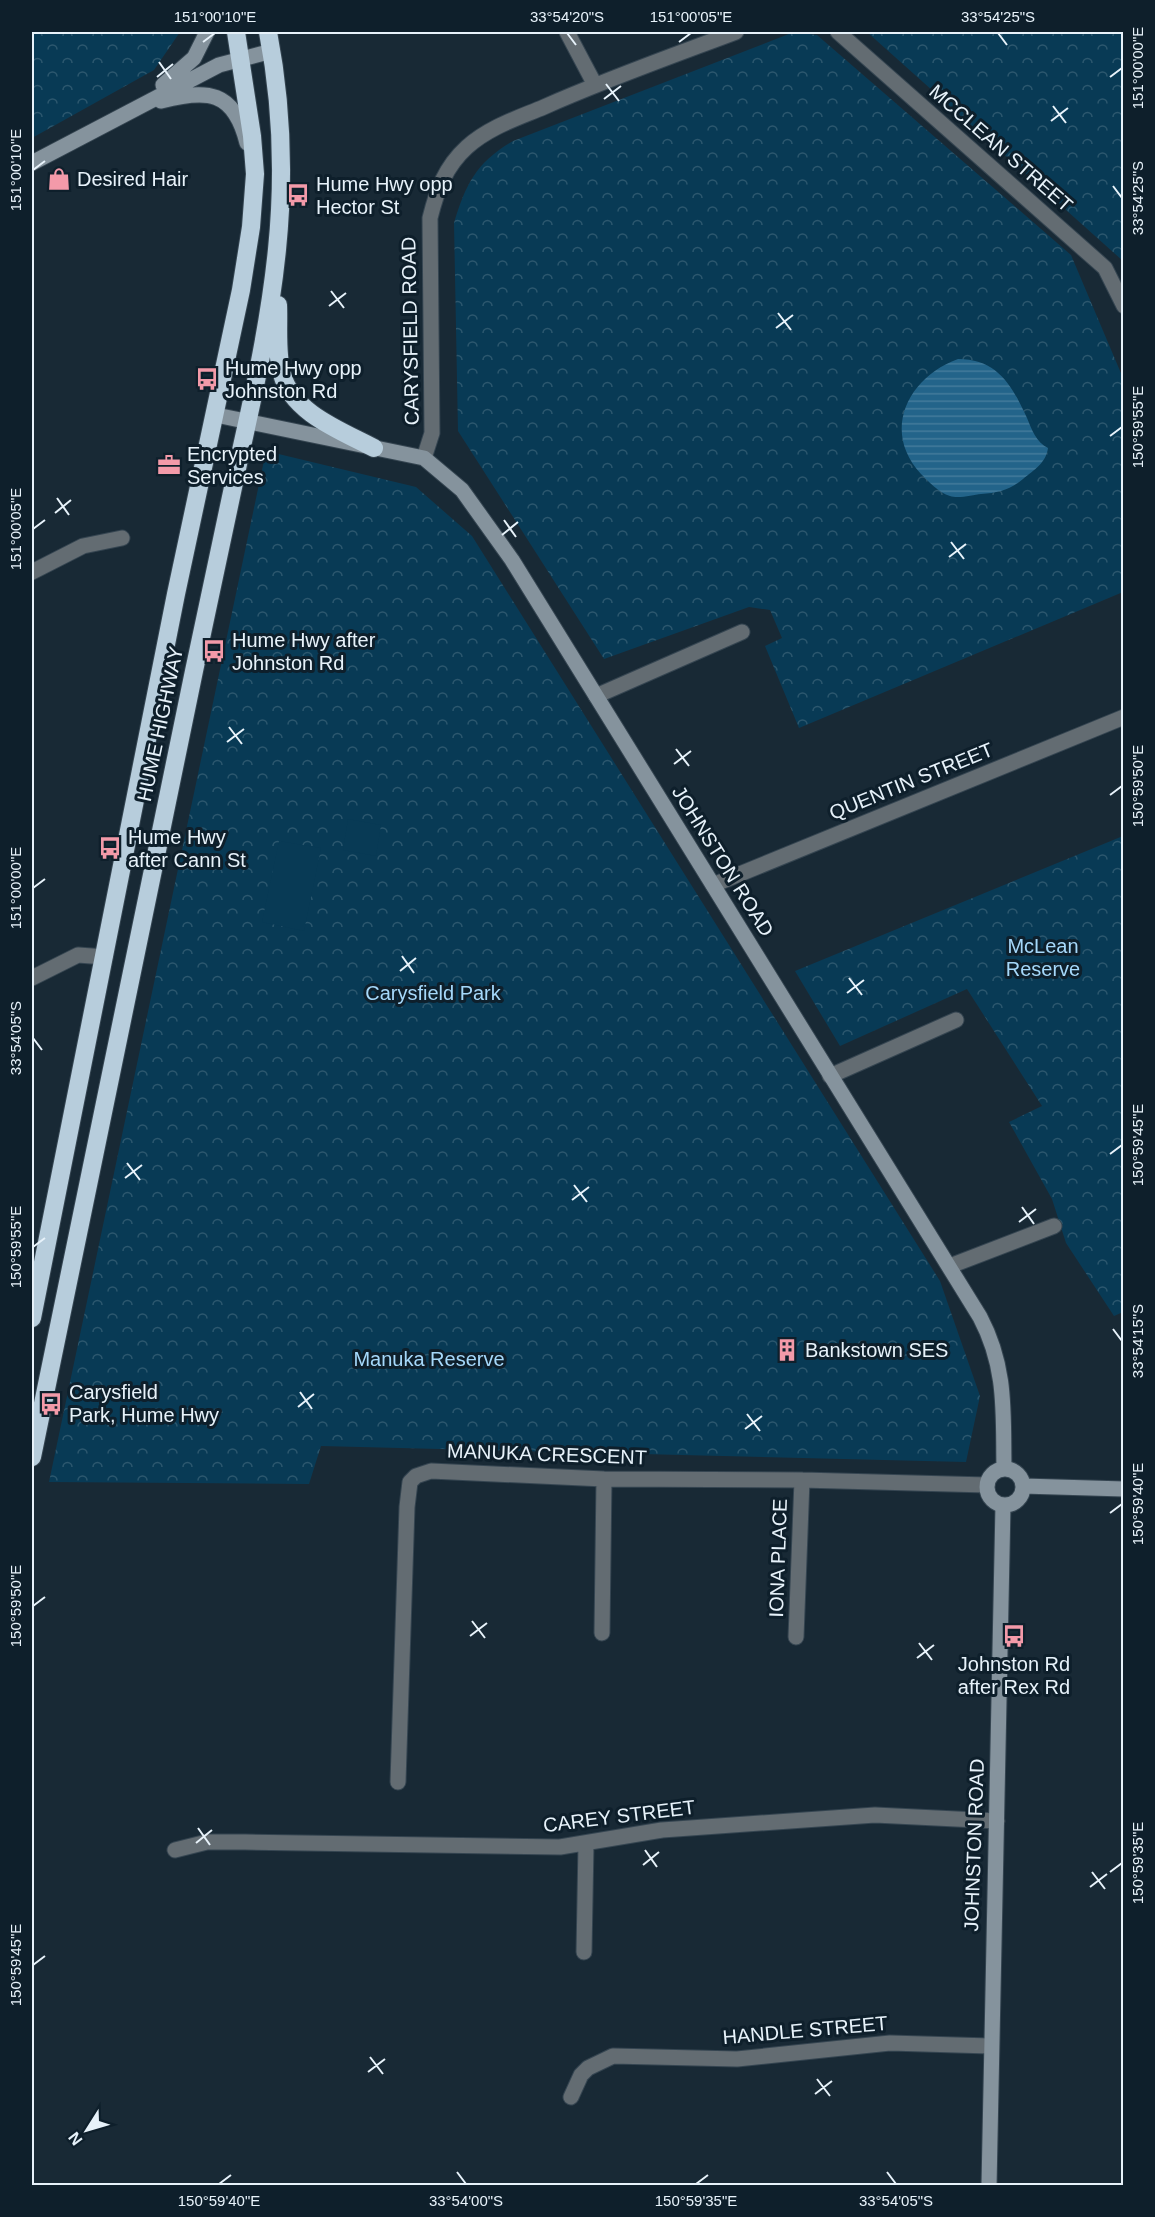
<svg xmlns="http://www.w3.org/2000/svg" width="1155" height="2217" font-family="Helvetica,sans-serif">
  <defs>
    <pattern id="park-crowns" width="20" height="18" patternUnits="userSpaceOnUse" patternTransform="scale(1.5)"><rect width="20" height="18" fill="#083a55"/><path d="M2 6a3 3 0 1 1 6 0M12 15a3 3 0 1 1 6 0" fill="none" stroke="#2c576e"/></pattern>
    <pattern id="water-rules" width="6" height="5" patternUnits="userSpaceOnUse" patternTransform="scale(1.5)"><rect width="6" height="5" fill="#23648a"/><path d="M0 2.5h6" fill="none" stroke="#437b9b"/></pattern>
  </defs>
  <rect width="100%" height="100%" fill="#182935"/>
  <!-- park -->
  <path fill="url(#park-crowns)" d="M32 32H180L154 70 32 138Z
    M794 32 817 35 1071 255 1123 378V592L799 728 765 646 782 638 770 610 749 607 604 659 458 431 454 223C466 183 477 162 513 141Z
    M867 32H1123V261Z
    M266 451 416 487 472 536 940 1281 980 1396 966 1462 321 1446 309 1484 49 1482Z
    M1123 836V1312L1114 1316 1066 1243 1052 1199 1009 1122 1042 1106 967 989 840 1046 795 971Z"/>
  <!-- pitch -->
  <path fill="#083a55" d="M348 819 381 825 376 856 343 850Z
    M279 841 321 848 304 931 262 922Z"/>
  <!-- water -->
  <path fill="url(#water-rules)" d="M958 359C997 359 1012 385 1027 418 1032 430 1036 442 1048 448 1046 463 1034 470 1023 479 1010 490 998 493 981 494 973 495 958 499 950 496 939 493 928 481 921 474 881 431 908 377 958 359Z"/>
  <g fill="none" stroke-linecap="round" stroke-linejoin="round">
    <!-- street casing -->
    <g stroke="#354551" stroke-width="17">
      <path id="street" d="M567 32 595 85
        M838 32 1105 268 1124 306
        M424 458 432 433 430 218C437 190 445 167 467 147 489 127 518 118 544 107 607 79 672 56 736 32
        M32 572 83 546 122 538
        M596 696 742 632
        M713 885 1124 717
        M32 978 78 955 105 957
        M830 1076 956 1020
        M950 1266 1054 1226
        M602 1633 604 1479
        M796 1637 802 1480
        M398 1782 407 1507 410 1482 416 1476 431 1471 604 1479 802 1480 987 1485
        M175 1850 207 1842H245L560 1847 662 1830 875 1815 997 1821
        M584 1952 586 1844
        M571 2097 581 2075 588 2068 613 2056 737 2059 890 2043 990 2046"/>
    </g>
    <!-- secondary casing -->
    <g stroke="#354551" stroke-width="17">
      <path id="secondary" d="M163 85 194 58 207 32
        M161 101C207 89 234 90 247 143
        M32 163 219 65 272 51
        M216 415 424 458 462 490 512 560 980 1317C1007 1368 1003 1413 1004 1468
        M987 1487a18 18 0 1 1 36 0a18 18 0 1 1-36 0Z
        M1023 1486 1124 1489
        M989 2186 1003 1505"/>
    </g>
    <!-- highway casing -->
    <g stroke="#354551" stroke-width="20">
      <path id="highway" d="M278 305C279 326 276 353 282 374 292 413 342 431 374 448
        M32 1318 176 594 241 290 251 227 255 174 252 136 236 32
        M32 1457C86 1195 140 933 194 671 209 602 223 533 238 464 272 313 298 187 268 32"/>
    </g>
    <!-- street -->
    <use href="#street" stroke="#636c72" stroke-width="15"/>
    <!-- secondary -->
    <use href="#secondary" stroke="#85939d" stroke-width="15"/>
    <!-- highway -->
    <use href="#highway" stroke="#b7cddc" stroke-width="18"/>
  </g>
  <!-- ticks -->
  <path fill="none" stroke="#e7f2fa" stroke-width="2" d="M567 33 576 45M998 33 1007 45M203 42 215 33M679 42 691 33M159 62 171 79M157 77 173 64M1110 77 1122 68M606 84 619 101M604 99 621 86M1053 106 1066 123M1051 121 1068 108M33 170 45 161M1113 186 1122 198M331 291 344 308M329 306 346 293M778 313 791 330M776 328 793 315M1110 436 1122 427M57 498 69 515M55 513 71 500M504 520 516 537M33 529 45 520M502 535 518 522M951 542 964 559M949 557 966 544M229 727 242 744M227 742 244 729M676 749 689 766M674 764 691 751M1110 795 1122 786M33 888 45 879M402 956 414 973M400 971 416 958M849 978 862 995M847 993 864 980M33 1038 42 1050M1110 1154 1122 1145M127 1163 140 1180M125 1178 142 1165M574 1185 587 1202M572 1200 589 1187M1022 1207 1034 1224M1019 1222 1036 1209M33 1247 45 1238M1113 1329 1122 1341M300 1392 312 1409M298 1407 314 1394M747 1414 760 1431M745 1429 762 1416M1110 1513 1122 1504M33 1606 45 1597M472 1621 485 1638M470 1636 487 1623M919 1643 932 1660M917 1658 934 1645M198 1828 210 1845M196 1843 212 1830M645 1850 657 1867M643 1865 659 1852M1092 1872 1105 1889M1110 1872 1122 1863M1090 1887 1107 1874M33 1965 45 1956M370 2057 383 2074M368 2072 385 2059M817 2079 830 2096M815 2094 832 2081M457 2172 466 2184M887 2172 896 2184M219 2184 231 2175M696 2184 708 2175"/>
  <!-- icons -->
  <defs>
    <g id="shop-bare" transform="scale(1.8)"><path d="M-5-2.5h2.3a2.7 3.5 0 0 1 5.4 0H5L5.5 6h-11ZM-1.5-2.5h3a1.5 2.3 0 0 0-3 0Z" fill="#f39aa9" stroke="#0e1f2b" stroke-width="2.5" paint-order="stroke"/></g>
    <g id="bus-bare" transform="scale(1.8)"><path d="M-5-6H5V4H4V6H2V4H-2V6H-4V4H-5ZM-3.5-4V0h7V-4ZM-3.5 1.2v1.5H-2V1.2ZM2 1.2v1.5H3.5V1.2Z" fill="#f39aa9" stroke="#0e1f2b" stroke-width="2.5" paint-order="stroke"/></g>
    <g id="office-bare" transform="scale(1.8)"><path d="M-6-3h4V-5.5h4V-3h4V5H-6ZM-1-4.5V-3h2v-1.5ZM-6 0V1H6V0Z" fill="#f39aa9" stroke="#0e1f2b" stroke-width="2.5" paint-order="stroke"/></g>
    <g id="building-bare" transform="scale(1.8)"><path d="M-4-6H4V6H1V3H-1V6H-4ZM-2.5-4.3h1.7v1.8h-1.7ZM.8-4.3h1.7v1.8H.8ZM-2.5-1h1.7V.8h-1.7ZM.8-1h1.7V.8H.8Z" fill="#f39aa9" stroke="#0e1f2b" stroke-width="2.5" paint-order="stroke"/></g>
  </defs>
  <g fill-rule="evenodd">
    <use href="#shop-bare" x="59" y="179"/>
    <use href="#bus-bare" x="298" y="195"/>
    <use href="#bus-bare" x="207" y="379"/>
    <use href="#office-bare" x="169" y="465"/>
    <use href="#bus-bare" x="214" y="651"/>
    <use href="#bus-bare" x="110" y="848"/>
    <use href="#building-bare" x="787" y="1350"/>
    <use href="#bus-bare" x="51" y="1404"/>
    <use href="#bus-bare" x="1014" y="1636"/>
  </g>
  <g text-anchor="middle" dominant-baseline="central" stroke-width="6" stroke-linejoin="round" paint-order="stroke">
    <!-- street labels -->
    <g font-size="20" fill="#e7f2fa" stroke="#0e1f2b">
      <text transform="translate(1001 148) rotate(41)">MCCLEAN STREET</text>
      <text transform="translate(410 331) rotate(-91)">CARYSFIELD ROAD</text>
      <text transform="translate(160 724) rotate(-78)">HUME HIGHWAY</text>
      <text transform="translate(911 781) rotate(-22)">QUENTIN STREET</text>
      <text transform="translate(723 861) rotate(58)">JOHNSTON ROAD</text>
      <text transform="translate(547 1454) rotate(2)">MANUKA CRESCENT</text>
      <text transform="translate(778 1558) rotate(-88)">IONA PLACE</text>
      <text transform="translate(619 1816) rotate(-7)">CAREY STREET</text>
      <text transform="translate(974 1845) rotate(-88)">JOHNSTON ROAD</text>
      <text transform="translate(805 2030) rotate(-5)">HANDLE STREET</text>
    </g>
    <!-- poi labels -->
    <g font-size="20" fill="#e7f2fa" stroke="#0e1f2b" text-anchor="start">
      <text x="77" y="179">Desired Hair</text>
      <text x="316" y="184">Hume Hwy opp<tspan x="316" dy="23">Hector St</tspan></text>
      <text x="225" y="368">Hume Hwy opp<tspan x="225" dy="23">Johnston Rd</tspan></text>
      <text x="187" y="454">Encrypted<tspan x="187" dy="23">Services</tspan></text>
      <text x="232" y="640">Hume Hwy after<tspan x="232" dy="23">Johnston Rd</tspan></text>
      <text x="128" y="837">Hume Hwy<tspan x="128" dy="23">after Cann St</tspan></text>
      <text x="805" y="1350">Bankstown SES</text>
      <text x="69" y="1392">Carysfield<tspan x="69" dy="23">Park, Hume Hwy</tspan></text>
      <text x="1014" y="1664" text-anchor="middle">Johnston Rd<tspan x="1014" dy="23">after Rex Rd</tspan></text>
    </g>
    <!-- park labels -->
    <g font-size="20" fill="#a5d8fa" stroke="#0e1f2b">
      <text x="1043" y="946">McLean<tspan x="1043" dy="23">Reserve</tspan></text>
      <text x="433" y="993">Carysfield Park</text>
      <text x="429" y="1359">Manuka Reserve</text>
    </g>
  </g>
  <!-- border -->
  <rect width="1155" height="2217" fill="none" stroke="#0e1f2b" stroke-width="66"/>
  <!-- north arrow -->
  <g transform="translate(87 2130) rotate(233)" stroke="#0e1f2b" stroke-width="4.5" paint-order="stroke">
  <path d="M0-4.5L10 22L0 15L-10 22Z" fill="#e7f2fa"/>
  <text y="-9" font-size="16" font-weight="bold" text-anchor="middle" fill="#e7f2fa">N</text>
  </g>
  <rect x="33" y="33" width="1089" height="2151" fill="none" stroke="#e7f2fa" stroke-width="2"/>
  <g font-size="15" text-anchor="middle" fill="#e7f2fa">
    <text x="215" y="22">151°00'10"E</text>
    <text x="567" y="22">33°54'20"S</text>
    <text x="691" y="22">151°00'05"E</text>
    <text x="998" y="22">33°54'25"S</text>
    <text transform="translate(1138 68) rotate(-90)" y="5">151°00'00"E</text>
    <text transform="translate(16 170) rotate(-90)" y="5">151°00'10"E</text>
    <text transform="translate(1138 198) rotate(-90)" y="5">33°54'25"S</text>
    <text transform="translate(1138 427) rotate(-90)" y="5">150°59'55"E</text>
    <text transform="translate(16 529) rotate(-90)" y="5">151°00'05"E</text>
    <text transform="translate(1138 786) rotate(-90)" y="5">150°59'50"E</text>
    <text transform="translate(16 888) rotate(-90)" y="5">151°00'00"E</text>
    <text transform="translate(16 1038) rotate(-90)" y="5">33°54'05"S</text>
    <text transform="translate(1138 1145) rotate(-90)" y="5">150°59'45"E</text>
    <text transform="translate(16 1247) rotate(-90)" y="5">150°59'55"E</text>
    <text transform="translate(1138 1341) rotate(-90)" y="5">33°54'15"S</text>
    <text transform="translate(1138 1504) rotate(-90)" y="5">150°59'40"E</text>
    <text transform="translate(16 1606) rotate(-90)" y="5">150°59'50"E</text>
    <text transform="translate(1138 1863) rotate(-90)" y="5">150°59'35"E</text>
    <text transform="translate(16 1965) rotate(-90)" y="5">150°59'45"E</text>
    <text x="219" y="2206">150°59'40"E</text>
    <text x="466" y="2206">33°54'00"S</text>
    <text x="696" y="2206">150°59'35"E</text>
    <text x="896" y="2206">33°54'05"S</text>
  </g>
</svg>
